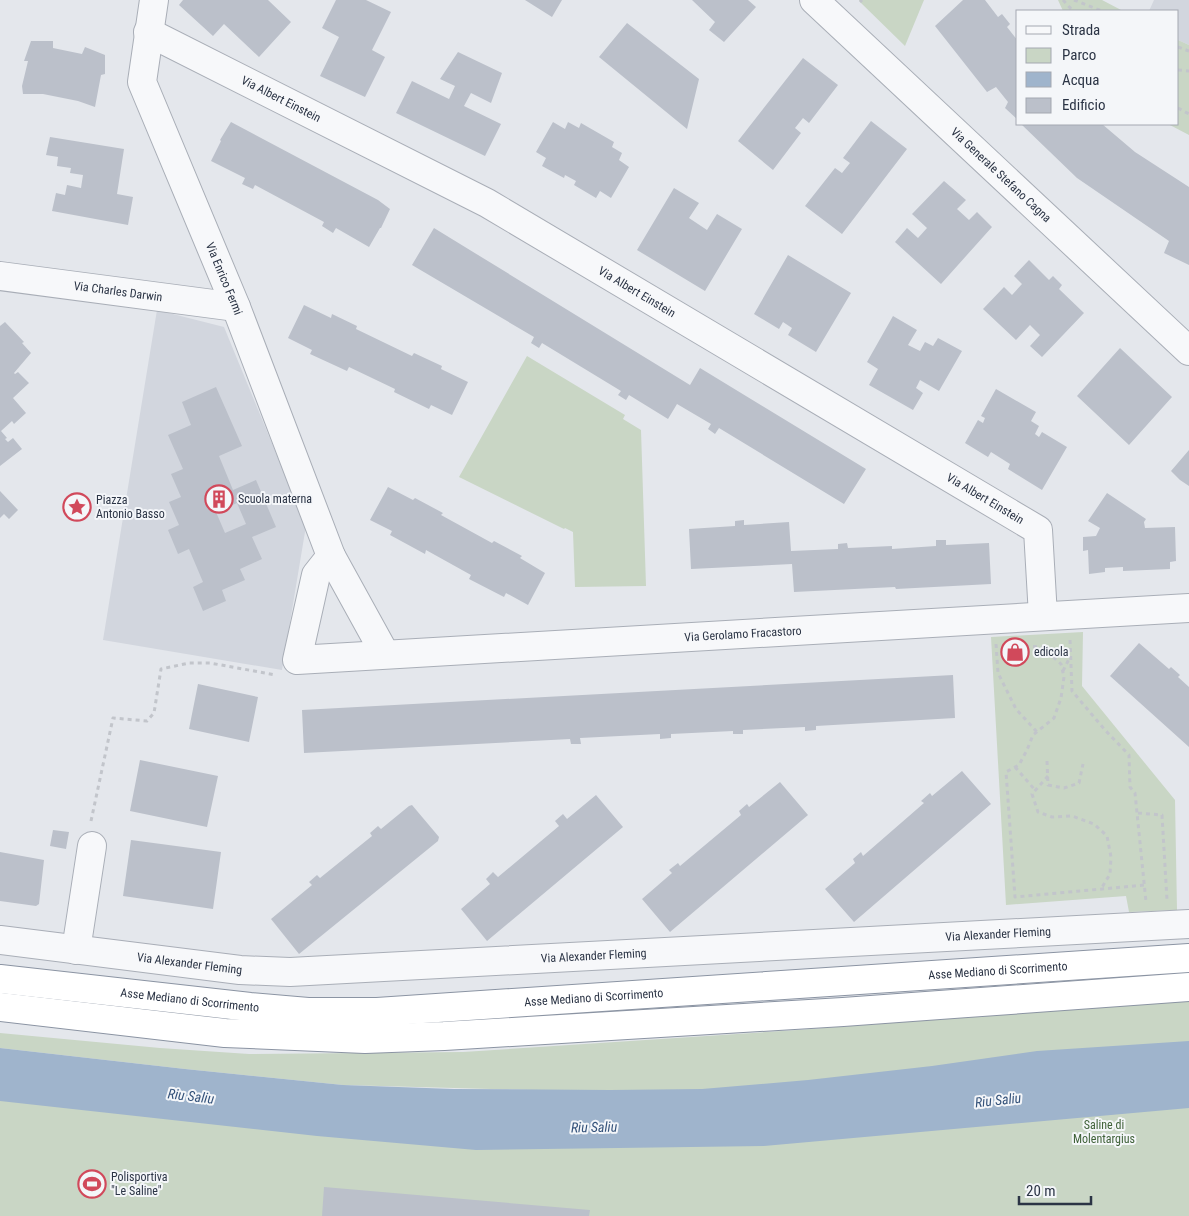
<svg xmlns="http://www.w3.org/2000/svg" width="1189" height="1216" font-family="'Roboto Condensed',sans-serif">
  <rect width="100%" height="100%" fill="#e4e7ec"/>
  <!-- built -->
  <path fill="#d2d6de" d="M1154 0H1189V45L1178 40V11H1149Z
    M157 310 224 327 306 526 282 670 103 640Z"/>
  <!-- green -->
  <path fill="#c9d6c5" d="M859 0H924L905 46 860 2Z
    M1058 0H1102L1123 11H1063Z
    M1178 40 1189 45V135L1168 124H1178Z
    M527 356 625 415 623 419 641 430 646 586 575 587 573 532 565 528 564 529 459 477Z
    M1083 632 1082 686 1175 800 1177 910 1129 912 1126 896 1006 905 991 637Z
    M1189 1001V1216H0V1054L186 1078 456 1094 532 1090 343 1085 185 1069 0 1048V1033L160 1048 249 1054 463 1052 797 1030Z"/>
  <!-- water -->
  <path fill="#9fb4cc" d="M1189 1041V1108L764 1146 476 1150 317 1136 0 1101V1048L185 1069 343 1085 454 1089 610 1090 702 1089 808 1080 932 1066 1037 1051Z"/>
  <!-- building -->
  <path fill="#bbc0ca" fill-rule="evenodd" d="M183 0H268L291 22 259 57 224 24 213 36 179 5Z
    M336 0H366L391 12 372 50 385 57 365 97 320 76 339 37 322 28Z
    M525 0H562L552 17Z
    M692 0H748L756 7 724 42 709 30 715 22Z
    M963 0H985L998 17 1002 14 1010 24 1007 27 1018 41V120L1005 108 1008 102 996 87 987 92 935 26Z
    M627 23 699 79 687 129 599 57Z
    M31 41H53V48L82 54 85 47 105 55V74L101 75 95 107 78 101 43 94H23L22 86 28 61H24Z
    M458 52 502 73 491 103 471 93 464 106 501 124 485 156 396 113 412 81 449 99 455 86 440 79Z
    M803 58 838 85 809 123 803 118 795 128 801 133 773 170 738 141Z
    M871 121 907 149 842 234 805 206 835 168 842 173 850 163 843 158Z
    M231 122 378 200 390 209 381 228H380L369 247 336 228 333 233 322 226 324 222 255 185 253 189 242 184 245 178 211 161 221 141 220 140Z
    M553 122 565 129 568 122 579 128 581 123 614 142 612 147 622 153 619 160 629 167 611 198 600 191 596 198 574 185 576 181 565 175 564 178 542 166 546 158 536 152Z
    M1021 124H1102L1135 152 1189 187V265L1164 253 1169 241 1077 178Z
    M50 137 124 149 117 194 133 197 128 225 52 211 56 193 65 195 67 185 81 188 83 175 70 173 71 168 57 166 58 157 46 155Z
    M944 181 966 200 957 209 969 220 977 212 992 227 941 284 895 242 907 228 918 238 927 228 912 214Z
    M674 188 699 203 689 218 707 230 717 214 742 229 705 291 637 250Z
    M434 228 690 385 700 368 866 469 844 504 719 428 715 434 708 429 711 424 677 404 668 419 629 395 626 400 618 395 621 391 542 343 539 348 531 343 534 337 412 265Z
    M788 255 851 293 816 352 788 335 792 328 783 322 779 329 754 314Z
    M1029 260 1049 280 1053 276 1062 285 1059 289 1084 313 1042 357 1030 346 1040 335 1030 325 1016 340 983 309 1004 287 1012 295 1022 284 1014 276Z
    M304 305 331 318 332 314 357 326 356 329 412 356 414 353 442 366 441 369 468 382 452 415 431 405 429 409 394 392 395 389 349 367 347 371 310 354 312 350 288 338Z
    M893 316 917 330 908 345 920 351 925 342 933 346 938 338 962 351 939 391 920 380 916 388 923 393 913 410 869 385 878 369 867 362Z
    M5 322 24 342 22 343 31 353 14 373 15 374 18 372 29 383 13 398 26 413 14 424 12 421 1 431 7 438 5 439 8 442 13 438 22 449 0 466V326Z
    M1120 348 1172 397 1129 445 1077 396Z
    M216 387 242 446 219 456 233 490 256 480 276 527 252 537 262 559 240 569 245 580 222 590 226 601 203 611 193 587 203 582 189 549 178 554 168 530 179 525 169 502 181 497 171 474 183 469 168 435 191 425 182 402ZM237 503 246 524 225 533 216 512Z
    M996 389 1036 412 1031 421 1039 426 1035 434 1039 437 1042 432 1067 447 1042 490 1008 469 1010 464 991 452 988 457 965 443 978 420 983 423 985 418 981 416Z
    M1189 450V486L1180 480 1171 471Z
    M388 487 413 500 415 498 443 513 441 515 492 543 494 541 522 556 520 558 545 573 528 605 506 593 504 597 469 579 471 575 426 550 425 554 390 535 392 531 370 520Z
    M0 491 18 510 9 519 4 514 0 518Z
    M1107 493 1146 519 1144 522 1145 528 1175 527 1176 561 1170 562V569L1123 571V567L1105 568V572L1089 574 1088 550 1083 551V537L1096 536 1100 528 1088 521Z
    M744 520V525L789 522 791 551 838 549V544L847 543 848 548 892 546V549L936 546V540H946V545L989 543 991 584 896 589 895 587 794 592 792 564 691 569 689 529 735 526V521Z
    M1139 643 1169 669 1171 667 1180 675 1178 677 1189 687V747L1110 676Z
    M953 675 955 718 816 726V730L805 731V727L743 730V734H733V731L671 734V738L660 739V734L580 738 581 744H571L570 739 304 753 302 710Z
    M198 684 258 697 249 742 189 729Z
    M140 760 218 776 207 827 130 811Z
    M962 771 991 804 854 922 825 889 855 863 853 859 861 852 863 856 924 803 921 801 930 793 932 796Z
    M780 782 808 815 670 932 642 899 672 873 669 870 678 863 680 866 741 815 739 811 747 804 749 807Z
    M596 795 623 827 487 941 461 909 490 884 486 879 493 872 498 877 559 826 555 821 563 814 567 819Z
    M412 805 439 837 438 841 299 954 271 919 312 885 309 882 317 875 320 878 372 836 370 833 378 826 381 829 409 806Z
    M53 830 69 832 66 849 50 846Z
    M131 840 221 852 213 909 123 896Z
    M0 852 44 860 39 904 36 906 0 901Z
    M324 1187 590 1210 589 1216H322Z"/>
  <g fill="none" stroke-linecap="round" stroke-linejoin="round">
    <!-- minor casing -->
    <g stroke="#a9aeb7" stroke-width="30">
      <g id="minor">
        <path id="s1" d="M154 0 142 82 236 307 331 556 385 654"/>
        <path id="s2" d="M814 0 1189 351"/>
        <path id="s3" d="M148 32 487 203 1038 530 1043 616"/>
        <path id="s4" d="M0 276 236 307"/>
        <path id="s5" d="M331 556 316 575 297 660 1189 608"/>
        <path id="s6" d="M0 940 240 970 290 972 1189 924"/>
        <path d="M76 950 92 846"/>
      </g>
    </g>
    <!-- highway casing -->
    <g stroke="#8b94a3" stroke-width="30">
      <g id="highway">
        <path id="s7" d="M0 979 250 1007 308 1012H377L1189 958"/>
        <path d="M0 1007 225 1033 365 1039 444 1036 843 1012 1189 987"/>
      </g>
    </g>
    <!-- path -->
    <path stroke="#c2c5cb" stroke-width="3" stroke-dasharray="4 4" stroke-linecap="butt" d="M1063 0 1073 11
      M1074 0 1102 11
      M860 2 862 0
      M1178 47 1189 51
      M1178 70 1189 71
      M1178 108 1189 114
      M1070 640 1072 691 1105 730 1129 755 1130 787 1135 793 1146 902
      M1020 643V646L1042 647 1061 664 1064 677 1061 698 1054 718 1033 735 1027 750 1019 765 1006 772 1015 897 1145 885
      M996 644 998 673 1016 709 1037 732
      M1063 671 1070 657
      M1047 761 1048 785 1064 788 1079 783 1083 764
      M1015 767 1035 790
      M1048 776 1032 794 1038 812 1052 817 1072 816 1094 824 1107 836 1111 857 1110 874 1101 889
      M1138 813 1162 815 1167 900
      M91 821 113 718 147 721 154 713 161 669 189 663H210L276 675"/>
    <!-- minor -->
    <use href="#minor" stroke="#f7f8fa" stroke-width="28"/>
    <!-- highway -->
    <use href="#highway" stroke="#fff" stroke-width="28"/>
  </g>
  <!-- icons -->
  <defs>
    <g id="building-ring" transform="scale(1.4375)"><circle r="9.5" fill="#f4f6f9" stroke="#d1495b" stroke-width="1.5"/><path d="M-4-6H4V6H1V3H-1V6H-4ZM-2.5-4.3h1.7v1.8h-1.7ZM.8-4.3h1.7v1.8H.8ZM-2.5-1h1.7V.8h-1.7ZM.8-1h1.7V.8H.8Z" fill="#d1495b"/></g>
    <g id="sight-ring" transform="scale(1.4375)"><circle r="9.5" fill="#f4f6f9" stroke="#d1495b" stroke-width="1.5"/><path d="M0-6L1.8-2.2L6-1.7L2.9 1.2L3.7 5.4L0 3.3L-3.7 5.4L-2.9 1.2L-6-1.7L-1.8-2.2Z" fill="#d1495b"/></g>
    <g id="shop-ring" transform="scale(1.4375)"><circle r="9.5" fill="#f4f6f9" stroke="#d1495b" stroke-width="1.5"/><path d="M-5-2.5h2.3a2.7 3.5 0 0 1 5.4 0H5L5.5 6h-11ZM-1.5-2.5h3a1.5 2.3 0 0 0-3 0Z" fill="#d1495b"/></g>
    <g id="stadium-ring" transform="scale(1.4375)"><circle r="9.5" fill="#f4f6f9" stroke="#d1495b" stroke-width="1.5"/><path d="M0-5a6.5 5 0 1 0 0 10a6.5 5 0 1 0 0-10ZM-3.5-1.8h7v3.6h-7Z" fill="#d1495b"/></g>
  </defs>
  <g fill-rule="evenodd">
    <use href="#building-ring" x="219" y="499"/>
    <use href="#sight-ring" x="77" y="507"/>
    <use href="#shop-ring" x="1015" y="652"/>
    <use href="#stadium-ring" x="92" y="1184"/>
  </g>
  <g text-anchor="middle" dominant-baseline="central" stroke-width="4" stroke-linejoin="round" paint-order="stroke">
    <!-- street labels -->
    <g font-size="12" fill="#2b3445" stroke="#f4f6f9">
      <text stroke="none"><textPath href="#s3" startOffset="149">Via Albert Einstein</textPath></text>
      <text stroke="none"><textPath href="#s2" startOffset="256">Via Generale Stefano Cagna</textPath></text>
      <text stroke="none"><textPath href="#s1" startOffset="296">Via Enrico Fermi</textPath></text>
      <text stroke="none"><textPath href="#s4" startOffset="119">Via Charles Darwin</textPath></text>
      <text stroke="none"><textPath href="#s3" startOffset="554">Via Albert Einstein</textPath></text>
      <text stroke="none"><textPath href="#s3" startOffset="959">Via Albert Einstein</textPath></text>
      <text stroke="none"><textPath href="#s5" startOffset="558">Via Gerolamo Fracastoro</textPath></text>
      <text stroke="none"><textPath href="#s6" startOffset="1001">Via Alexander Fleming</textPath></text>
      <text stroke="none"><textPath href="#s6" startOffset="596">Via Alexander Fleming</textPath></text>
      <text stroke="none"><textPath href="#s6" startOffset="191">Via Alexander Fleming</textPath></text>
      <text stroke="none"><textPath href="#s7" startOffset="1001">Asse Mediano di Scorrimento</textPath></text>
      <text stroke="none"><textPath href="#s7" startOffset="596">Asse Mediano di Scorrimento</textPath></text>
      <text stroke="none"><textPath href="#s7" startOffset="191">Asse Mediano di Scorrimento</textPath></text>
    </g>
    <!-- poi labels -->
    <g font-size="12" fill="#2b3445" stroke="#f4f6f9" text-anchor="start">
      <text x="238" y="499">Scuola materna</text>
      <text x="96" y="500">Piazza<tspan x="96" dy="14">Antonio Basso</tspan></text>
      <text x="1034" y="652">edicola</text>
      <text x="111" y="1177">Polisportiva<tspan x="111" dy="14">"Le Saline"</tspan></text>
    </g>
    <!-- park labels -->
    <g font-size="12" fill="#3f6138" stroke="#f4f6f9">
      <text x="1104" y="1125">Saline di<tspan x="1104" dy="14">Molentargius</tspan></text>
    </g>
    <!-- water labels -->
    <g font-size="14" font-style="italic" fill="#34527a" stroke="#f4f6f9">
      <text transform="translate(191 1096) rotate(7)">Riu Saliu</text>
      <text transform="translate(998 1100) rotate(-6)">Riu Saliu</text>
      <text transform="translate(594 1127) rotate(-1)">Riu Saliu</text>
    </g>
  </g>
  <!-- legend -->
  <rect x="1016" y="10" width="162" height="115" fill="#f4f6f9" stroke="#a4a8b1"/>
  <rect x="1026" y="26" width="25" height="8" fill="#f7f8fa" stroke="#a4a8b1"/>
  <text x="1062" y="35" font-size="15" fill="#2b3445">Strada</text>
  <rect x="1026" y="48" width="25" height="15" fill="#c9d6c5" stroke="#a4a8b1"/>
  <text x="1062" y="60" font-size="15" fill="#2b3445">Parco</text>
  <rect x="1026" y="72" width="25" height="15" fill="#9fb4cc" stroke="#a4a8b1"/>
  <text x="1062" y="85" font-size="15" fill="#2b3445">Acqua</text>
  <rect x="1026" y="98" width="25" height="15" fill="#bbc0ca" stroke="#a4a8b1"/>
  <text x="1062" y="110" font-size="15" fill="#2b3445">Edificio</text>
  <!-- scale -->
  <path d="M1019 1196v8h72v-8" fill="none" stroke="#2b3445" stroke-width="2.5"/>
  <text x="1026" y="1196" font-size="15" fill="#2b3445" stroke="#f4f6f9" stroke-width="4" paint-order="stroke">20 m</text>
</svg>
